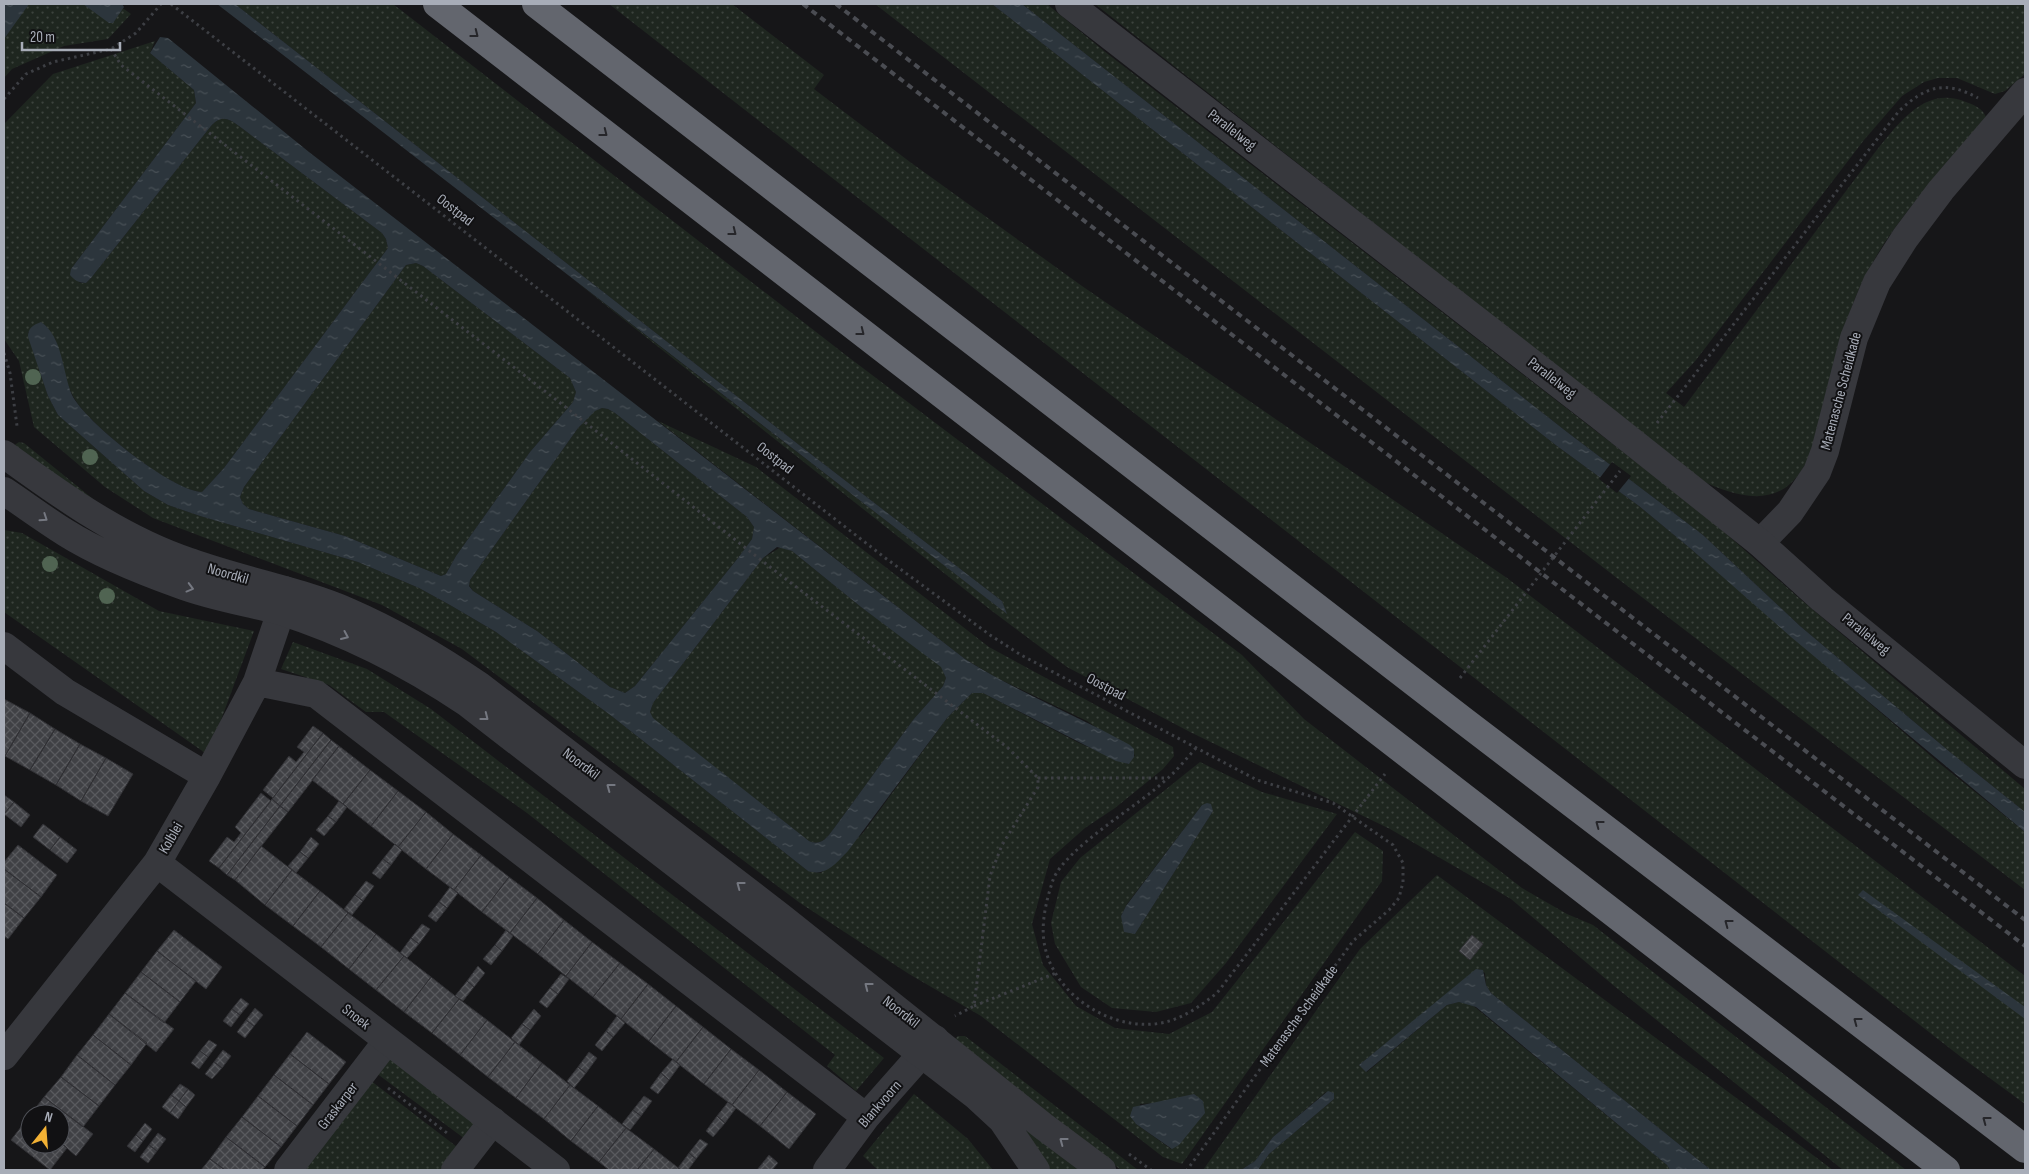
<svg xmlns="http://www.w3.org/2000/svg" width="2029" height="1174" font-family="'Sofia Sans Condensed',sans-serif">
  <defs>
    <pattern id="grass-dots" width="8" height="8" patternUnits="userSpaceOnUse" patternTransform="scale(1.25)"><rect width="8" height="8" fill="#1e261f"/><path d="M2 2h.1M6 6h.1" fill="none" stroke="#3c433d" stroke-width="1.8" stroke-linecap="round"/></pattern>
    <pattern id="water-ripples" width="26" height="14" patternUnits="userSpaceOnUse" patternTransform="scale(1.25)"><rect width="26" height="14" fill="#2c353c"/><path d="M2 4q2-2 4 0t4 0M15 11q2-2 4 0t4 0" fill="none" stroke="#485056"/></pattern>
    <pattern id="building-cross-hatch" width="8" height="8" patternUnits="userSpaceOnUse" patternTransform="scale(1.25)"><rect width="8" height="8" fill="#404145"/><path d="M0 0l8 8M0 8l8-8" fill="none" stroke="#595a5e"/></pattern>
  </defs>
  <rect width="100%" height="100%" fill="#161618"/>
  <!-- grass -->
  <path fill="url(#grass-dots)" fill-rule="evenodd" d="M4 4H117L131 14 108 39 64 46 12 69 4 78Z
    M235 4H393L847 356 1242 655 1304 719 1522 888 1567 914 1593 925 1906 1170H1843L1613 985 1511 899 1390 829 1190 732 1067 667 992 611 570 277 1006 613 1002 601 803 448Z
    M609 4H732L824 75 814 89 910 162 1082 286 1507 578 2025 976V1104L1961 1057Z
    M875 4H992L1557 446 1639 506 1691 549 1939 763 2025 832V890L1613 575Z
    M1022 4H1047L1104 51 1706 516 1799 598 2025 789V812L1950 752 1800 626 1703 535 1567 432Z
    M1095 4H2025V74L2005 91 1995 94 1957 78H1938L1924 82 1902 96 1864 140 1696 360 1666 393 1684 407 1876 151C1899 123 1925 85 1966 102 1975 105 1983 109 1986 117L1984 123C1934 180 1877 236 1851 309 1839 343 1831 377 1822 411 1817 429 1814 449 1805 465 1801 473 1792 483 1785 488 1759 505 1727 492 1702 481Z
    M155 41 150 53 194 90 196 103 71 269 80 283H86L91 278 211 126C221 115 228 118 239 126L382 233 386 239 388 248 224 468 202 492C172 491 96 429 78 404 65 386 61 360 55 338L28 332 48 396 58 415 144 491 168 505 200 516 358 562 419 588 450 605 496 632 609 714 808 871 821 873 863 833 947 718 972 693H983L1079 743 1128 764 1135 755 1087 721 997 678 965 659 658 421 756 467 989 647 1173 747 1174 756 1163 769 1115 808 1085 828 1050 859 1032 924 1043 965 1076 1006 1115 1028 1169 1034 1212 1012 1355 832 1383 851 1382 881 1182 1164 1163 1157 981 1016 909 974 800 903 462 649 382 605 153 518 105 487 34 427 19 361 4 339V124L53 74ZM1155 1103 1171 1149 1136 1124 1140 1104Z
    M416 263 423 266 570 378 576 392 573 402 530 452 456 556 446 574 441 576 345 536 249 509 243 504 240 497 244 487 403 269 406 265Z
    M602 408 608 409 615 413 747 517 754 527 752 539 738 558 635 686 625 693 610 687 537 631 473 591 469 585 470 580 578 428 595 410Z
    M19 442 24 443 124 524 13 446Z
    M4 530 22 533 159 611 254 631 208 755 4 612Z
    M781 547 792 551 861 607 932 659 942 667 946 678 943 686 913 720 835 827C828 836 822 847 809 841L652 718 650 712 653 703 763 558Z
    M293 642 367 669 431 709 884 1058 856 1091 827 1066 835 1055 527 813 384 712H366L329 685 281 669Z
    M1200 762 1262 792 1337 814 1226 963 1191 1003 1156 1012 1112 1008 1081 987 1055 944 1051 923 1061 882 1080 858ZM1202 805 1213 811 1135 934 1121 916 1127 904Z
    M1437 875 1833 1170H1711L1491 993 1486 985 1485 973 1479 969 1359 1065 1367 1072 1447 1005 1459 1002 1471 1004 1667 1165 1670 1170H1258L1269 1154 1334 1099 1326 1092 1273 1137 1255 1161 1241 1170H1203L1360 949Z
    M958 1036H965L1138 1170H1121L953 1041Z
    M387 1056 477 1124 469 1142 372 1070Z
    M366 1077 461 1150 446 1170H294Z
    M914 1094 968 1139 993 1170H878L863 1156Z
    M1032 1125 1091 1170H1049L1025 1132Z"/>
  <!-- water -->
  <path fill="url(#water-ripples)" fill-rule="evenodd" d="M4 4H29L4 39Z
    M83 4H122L124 7 113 23H109Z
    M217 4H235L803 448 1002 601 1007 614Z
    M992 4H1022L1567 432 1703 535 1800 626 1950 752 2025 812V832L1791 637 1691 549 1639 506 1557 446Z
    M160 37 168 38 309 152 965 659C1017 692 1076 715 1130 745L1134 749V757L1129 764 1116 761 983 693H972L947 718 848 851C836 863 826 877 808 871L609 714 496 632 450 605 419 588 358 562 200 516 168 505 144 491 58 415 48 396 28 337C28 328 33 325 41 322 63 337 62 371 72 395 85 422 172 491 202 492L224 468 388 248 386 239 382 233 239 126C228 118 221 115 211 126L91 278 86 283C79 283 74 280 70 275L71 269 196 103 194 90 150 53ZM416 263 423 266 570 378 576 392 573 402 530 452 456 556 446 574 441 576 345 536 249 509 243 504 240 497 244 487 403 269 406 265ZM602 408 608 409 615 413 747 517 754 527 752 539 738 558 635 686 625 693 610 687 537 631 473 591 469 586 470 580 578 428 595 411ZM777 547 792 551 861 607 941 667 946 678 943 686 913 720 835 827C828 836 822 847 809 841L653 718 650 712 653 703 763 558Z
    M1207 803 1211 804 1213 811 1135 934 1124 932 1121 916 1126 906 1202 805Z
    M1863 890 2025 1007V1019L1858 895Z
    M1476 969 1483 970 1486 985 1491 993 1711 1170H1670L1667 1165 1476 1007 1459 1002 1447 1005 1366 1072 1359 1065Z
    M1328 1091 1334 1093V1099L1269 1154 1258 1170H1241L1255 1161 1273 1137Z
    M1194 1094 1203 1101 1205 1113 1179 1145 1172 1149 1136 1124 1130 1116 1133 1107Z"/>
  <!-- pier -->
  <path fill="#161618" d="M1612 462 1631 476 1617 493 1599 479Z"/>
  <!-- building -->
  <path fill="url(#building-cross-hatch)" stroke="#303034" d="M4 699 30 713 5 756 4 755Z
    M30 713 55 729 30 770 5 756Z
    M313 726 323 733 273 798 263 790 289 756 296 762 304 752 297 747Z
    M55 729 80 744 56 785 30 770Z
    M323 733 331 740 280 806 272 799Z
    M331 740 339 746 288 812 280 806Z
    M80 744 106 758 81 801 56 785Z
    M339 746 370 770 343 804 312 780Z
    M106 758 133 774 108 816 81 801Z
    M370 770 398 791 371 826 343 804Z
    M398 791 426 812 398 847 371 826Z
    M261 793 271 801 219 868 209 861 227 837 234 842 241 833 235 827Z
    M4 795 14 802 4 814Z
    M272 799 280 806 227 875 219 868Z
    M339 801 347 807 336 822 328 816Z
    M14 802 30 815 21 827 4 814Z
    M280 806 288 812 235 880 227 875Z
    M426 812 453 834 426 869 398 847Z
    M328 816 336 822 324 836 316 830Z
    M43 824 60 837 50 850 33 837Z
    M453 834 481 855 454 890 426 869Z
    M60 837 77 850 67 863 50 850Z
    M311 837 319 844 308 858 300 852Z
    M395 844 402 850 391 865 383 859Z
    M18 845 57 875 41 897 4 869V862Z
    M261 846 292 870 265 905 235 880Z
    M300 852 308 858 296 873 288 866Z
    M481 855 509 877 482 912 454 890Z
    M383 859 391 865 380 879 372 873Z
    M4 869 41 897 24 918 4 903Z
    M292 870 320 891 293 926 265 905Z
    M509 877 537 898 510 933 482 912Z
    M366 881 374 886 363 901 355 895Z
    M450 887 458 893 447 908 439 902Z
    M320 891 348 913 321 947 293 926Z
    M355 895 363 901 352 915 344 909Z
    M537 898 564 920 538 954 510 933Z
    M439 902 447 908 436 922 428 916Z
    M4 903 24 918 8 939 4 936Z
    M348 913 376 934 349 969 321 947Z
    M564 920 592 942 566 976 538 954Z
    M422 924 430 929 419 944 411 938Z
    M174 930 222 967 206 989 157 951Z
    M506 930 513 936 502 951 495 945Z
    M376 934 404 956 376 990 349 969Z
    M1472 935 1483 944 1470 960 1459 951Z
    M411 938 419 944 407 958 400 953Z
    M592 942 620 963 593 997 566 976Z
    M495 945 502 951 491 965 483 959Z
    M157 951 196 981 180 1002 141 972Z
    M404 956 431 977 404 1012 376 990Z
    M620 963 648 984 621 1019 593 997Z
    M478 966 485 973 474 987 467 981Z
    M141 972 180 1002 164 1023 125 993Z
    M561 974 569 979 558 994 550 988Z
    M431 977 459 999 432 1033 404 1012Z
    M467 981 474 987 463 1001 455 996Z
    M648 984 676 1006 649 1041 621 1019Z
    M550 988 558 994 547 1008 539 1002Z
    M125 993 174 1029 156 1052 109 1014Z
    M241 998 249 1004 240 1015 232 1009Z
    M459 999 487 1020 460 1055 432 1033Z
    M676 1006 703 1027 676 1062 649 1041Z
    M255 1008 263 1015 254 1026 246 1020Z
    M232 1009 240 1015 231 1027 223 1021Z
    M534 1009 541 1016 530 1030 522 1024Z
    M109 1014 147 1043 131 1065 93 1035Z
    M617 1016 625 1023 613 1037 606 1031Z
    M246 1020 254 1026 245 1038 237 1032Z
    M487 1020 515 1042 488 1077 460 1055Z
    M522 1024 530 1030 519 1045 511 1038Z
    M703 1027 731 1049 704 1084 676 1062Z
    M606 1031 613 1037 602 1051 595 1045Z
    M307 1032 346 1062 329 1084 290 1054Z
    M93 1035 131 1065 115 1085 77 1055Z
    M209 1040 217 1045 208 1057 200 1051Z
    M515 1042 542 1063 516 1098 488 1077Z
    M731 1049 759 1070 732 1105 704 1084Z
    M223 1050 231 1056 222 1068 214 1062Z
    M200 1051 208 1057 199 1069 191 1063Z
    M589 1052 597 1058 586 1073 578 1067Z
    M290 1054 329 1084 313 1105 274 1075Z
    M77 1055 115 1085 99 1106 61 1077Z
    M673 1059 680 1065 669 1080 661 1073Z
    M214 1062 222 1068 212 1079 205 1074Z
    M542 1063 570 1085 544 1119 516 1098Z
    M578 1067 586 1073 574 1088 567 1081Z
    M759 1070 787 1092 760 1126 732 1105Z
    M661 1073 669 1080 658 1094 650 1088Z
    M274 1075 313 1105 297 1126 258 1096Z
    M61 1077 99 1106 83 1127 44 1097Z
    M180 1084 188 1089 179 1101 171 1095Z
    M570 1085 598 1106 571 1141 544 1119Z
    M188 1089 195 1095 186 1107 179 1101Z
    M787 1092 816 1114 789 1149 760 1126Z
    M171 1095 179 1101 170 1113 162 1107Z
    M258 1096 297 1126 281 1147 242 1117Z
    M644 1096 652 1101 641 1116 633 1110Z
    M44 1097 93 1134 76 1156 60 1142V1114H31Z
    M179 1101 186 1107 178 1119 170 1113Z
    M728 1102 736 1108 725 1123 717 1116Z
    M598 1106 626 1128 599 1162 571 1141Z
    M633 1110 641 1116 630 1130 622 1124Z
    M717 1116 725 1123 713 1137 706 1131Z
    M242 1117 281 1147 265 1167 226 1137Z
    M28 1118 30 1144 60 1142 67 1148 50 1170 11 1140Z
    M145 1123 152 1129 143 1141 136 1135Z
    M626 1128 654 1149 637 1170H609L599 1162Z
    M158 1133 166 1139 157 1151 149 1145Z
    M136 1135 143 1141 135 1152 127 1146Z
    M226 1137 265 1167 262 1170H225L210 1159Z
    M700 1139 708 1144 696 1159 689 1153Z
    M149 1145 157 1151 148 1163 140 1157Z
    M654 1149 681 1170H637Z
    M689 1153 696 1159 688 1170H681L678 1168Z
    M769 1155 778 1163 772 1170H757Z
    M210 1159 225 1170H201Z"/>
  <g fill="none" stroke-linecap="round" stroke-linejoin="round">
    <!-- path -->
    <path stroke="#3d3f44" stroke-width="3" stroke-dasharray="2.5 4" stroke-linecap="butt" d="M171 4 884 557 990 635 1021 655 1257 780 1333 803 1393 845 1403 863V882L1399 898 1389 910 1353 941 1187 1170
      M111 49 121 65 559 402 770 567 1008 748 1038 778V787L1002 845 990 876 974 1006 955 1016
      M4 99 26 74 53 62 111 49 136 33 161 4
      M4 353 10 373 17 426
      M1657 423 1899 111C1926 86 1945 80 1978 98
      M1460 678 1620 471
      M1196 748C1187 758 1178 769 1168 778 1140 805 1065 848 1053 880 1046 901 1040 926 1045 947 1055 996 1113 1032 1161 1023 1183 1019 1200 1006 1217 993L1385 774
      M1038 778H1168
      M974 1006 1056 973
      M388 1088 447 1133
      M1129 1154 1151 1170"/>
    <!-- pedestrian -->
    <path stroke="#37383d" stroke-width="28" d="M288 1170 387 1041
      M455 1170 493 1121"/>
    <!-- minor -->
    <path stroke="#37383d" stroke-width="28" d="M1760 543 1790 512 1817 472 1825 451 1854 338 1877 282 1905 238 1941 190 2025 92
      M4 646 65 692 207 776
      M257 682 316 694 866 1117
      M157 863 556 1170
      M4 1056 157 863 207 776 257 682 276 626 285 590
      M827 1170 866 1117 935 1039"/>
    <!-- tertiary -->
    <path stroke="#37383d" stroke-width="28" d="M1069 4 1600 416 1760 543 1822 599 2025 765
      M4 454C62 496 121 539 190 562 242 581 298 590 349 612 395 632 439 658 480 686L781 917 1043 1126 1102 1170
      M4 491C25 505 45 520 66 533 101 555 142 571 181 585 213 597 247 602 280 611 346 632 409 664 467 703L976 1096 1002 1120 1036 1170"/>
    <!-- motorway -->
    <path stroke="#63666e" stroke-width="28" d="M437 4 1946 1170
      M536 4 1464 721 2025 1149"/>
    <!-- rail -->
    <path stroke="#4a4c52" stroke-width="4" stroke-dasharray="6 5" stroke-linecap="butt" d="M803 4 2025 946
      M836 4 2025 920"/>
  </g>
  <!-- trees -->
  <g fill="#506452">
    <circle cx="33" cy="377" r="8"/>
    <circle cx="90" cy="457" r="8"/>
    <circle cx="50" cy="564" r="8"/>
    <circle cx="107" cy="596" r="8"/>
  </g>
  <!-- one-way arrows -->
  <defs><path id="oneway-chevron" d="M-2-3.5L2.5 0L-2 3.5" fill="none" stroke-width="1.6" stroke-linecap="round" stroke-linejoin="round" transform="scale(1.25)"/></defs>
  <g stroke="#26262a">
    <use href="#oneway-chevron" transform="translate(475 34) rotate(38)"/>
    <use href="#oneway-chevron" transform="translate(604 133) rotate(38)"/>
    <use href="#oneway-chevron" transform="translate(733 232) rotate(38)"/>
    <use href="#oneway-chevron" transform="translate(861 332) rotate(38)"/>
    <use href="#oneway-chevron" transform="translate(1599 824) rotate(-143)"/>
    <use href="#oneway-chevron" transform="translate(1728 923) rotate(-143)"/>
    <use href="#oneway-chevron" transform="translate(1857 1021) rotate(-143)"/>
    <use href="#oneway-chevron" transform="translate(1986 1120) rotate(-143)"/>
  </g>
  <g stroke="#757881">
    <use href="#oneway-chevron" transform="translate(44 518) rotate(34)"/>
    <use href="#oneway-chevron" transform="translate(190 588) rotate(15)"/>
    <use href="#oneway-chevron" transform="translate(345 636) rotate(24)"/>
    <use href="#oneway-chevron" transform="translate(485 717) rotate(38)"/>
    <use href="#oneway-chevron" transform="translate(610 787) rotate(-143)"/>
    <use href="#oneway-chevron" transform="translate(740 885) rotate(-143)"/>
    <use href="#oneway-chevron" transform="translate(868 986) rotate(-142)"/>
    <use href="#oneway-chevron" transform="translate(1063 1141) rotate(-143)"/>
  </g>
  <g text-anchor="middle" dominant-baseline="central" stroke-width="4" stroke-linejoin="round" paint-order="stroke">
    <!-- street labels -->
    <g font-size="15" fill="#a8adb8" stroke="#111113">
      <text transform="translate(1232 130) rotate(38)">Parallelweg</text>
      <text transform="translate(455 210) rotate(38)">Oostpad</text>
      <text transform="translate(1552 378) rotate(38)">Parallelweg</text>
      <text transform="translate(1841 391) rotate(-75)">Matenasche Scheidkade</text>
      <text transform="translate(775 458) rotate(38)">Oostpad</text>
      <text transform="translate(228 574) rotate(16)">Noordkil</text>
      <text transform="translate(1866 634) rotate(39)">Parallelweg</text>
      <text transform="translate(1106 687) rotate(28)">Oostpad</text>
      <text transform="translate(581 764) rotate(37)">Noordkil</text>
      <text transform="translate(171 838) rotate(-60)">Kolblei</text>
      <text transform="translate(901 1012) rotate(38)">Noordkil</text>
      <text transform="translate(1299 1016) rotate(-54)">Matenasche Scheidkade</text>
      <text transform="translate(356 1017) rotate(38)">Snoek</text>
      <text transform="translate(880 1104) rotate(-49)">Blankvoorn</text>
      <text transform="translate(338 1106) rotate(-52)">Graskarper</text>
    </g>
  </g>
  <!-- border -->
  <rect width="2029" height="1174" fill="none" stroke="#a8adb8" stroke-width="10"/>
  <!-- north arrow -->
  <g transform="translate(45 1129) rotate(17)"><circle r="24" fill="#111113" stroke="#4d4f55"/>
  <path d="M0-4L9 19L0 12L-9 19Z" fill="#f2b134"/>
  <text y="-8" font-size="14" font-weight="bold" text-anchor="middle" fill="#a8adb8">N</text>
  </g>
  <!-- scale -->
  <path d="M22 42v8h98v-8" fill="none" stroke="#a8adb8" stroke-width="2.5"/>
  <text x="30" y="42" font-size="15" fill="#a8adb8" stroke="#111113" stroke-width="4" paint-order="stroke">20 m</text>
</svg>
